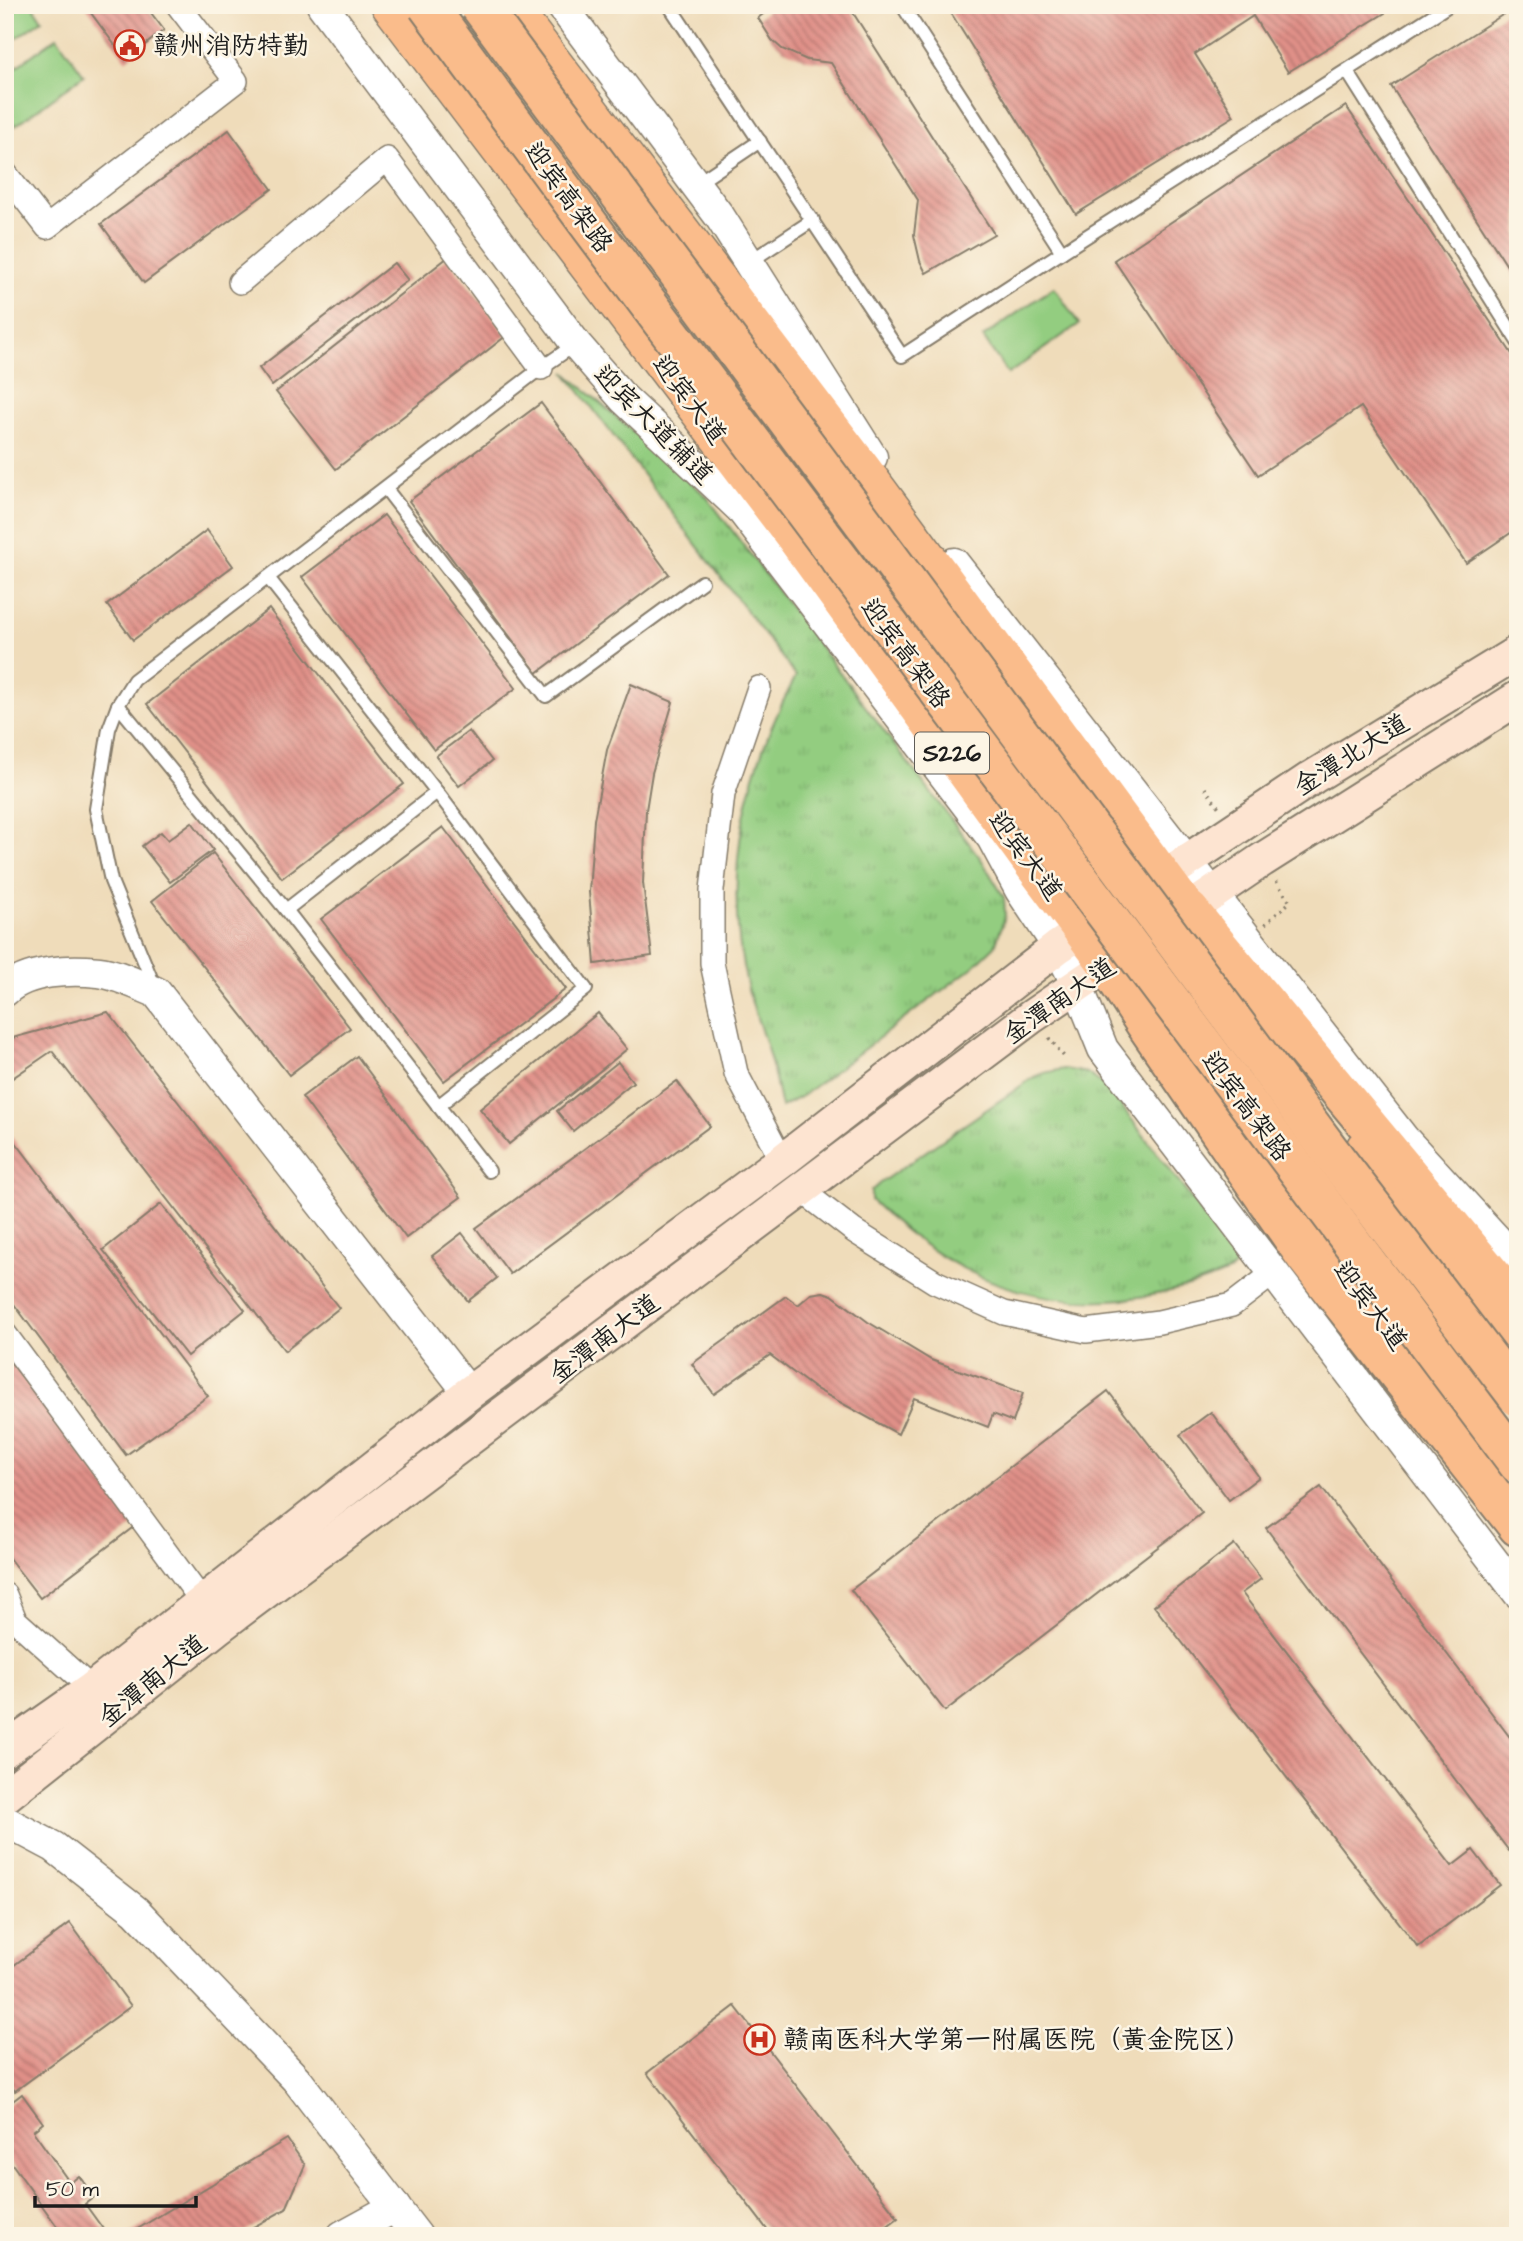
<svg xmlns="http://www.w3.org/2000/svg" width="1523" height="2241" viewBox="0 0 1523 2241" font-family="'Architects Daughter','LXGW WenKai TC',sans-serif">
<defs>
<pattern id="grass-tufts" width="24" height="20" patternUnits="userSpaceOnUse" patternTransform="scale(1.75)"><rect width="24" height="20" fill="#93cd80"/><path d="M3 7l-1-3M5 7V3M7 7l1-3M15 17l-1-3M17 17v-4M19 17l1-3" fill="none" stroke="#7eaf6e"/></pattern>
<pattern id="building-back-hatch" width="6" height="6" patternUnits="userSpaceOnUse" patternTransform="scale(1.75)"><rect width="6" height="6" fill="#e09088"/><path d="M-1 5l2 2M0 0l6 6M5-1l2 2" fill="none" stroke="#b5756e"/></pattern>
</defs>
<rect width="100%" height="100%" fill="#fcf5e5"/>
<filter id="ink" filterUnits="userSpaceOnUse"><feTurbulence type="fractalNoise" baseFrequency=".0143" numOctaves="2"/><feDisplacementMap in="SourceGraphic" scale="14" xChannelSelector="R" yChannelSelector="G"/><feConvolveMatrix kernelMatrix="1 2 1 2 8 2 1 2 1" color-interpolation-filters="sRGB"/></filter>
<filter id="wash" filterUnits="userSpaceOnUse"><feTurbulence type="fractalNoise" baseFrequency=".00686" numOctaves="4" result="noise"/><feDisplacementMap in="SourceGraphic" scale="28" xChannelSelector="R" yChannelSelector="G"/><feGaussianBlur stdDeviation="1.57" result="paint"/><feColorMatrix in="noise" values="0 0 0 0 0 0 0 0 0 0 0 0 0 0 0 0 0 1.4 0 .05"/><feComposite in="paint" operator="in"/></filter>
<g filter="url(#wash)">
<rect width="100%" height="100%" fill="#efdcba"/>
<g fill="url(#grass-tufts)" stroke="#58744e" stroke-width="2">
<path d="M565 372 706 496 981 859 1004 897 1005 916 995 946 973 967 802 1096 781 1107C777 1089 774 1072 769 1055 763 1033 754 1012 748 989 721 879 743 774 796 676Z"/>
<path d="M1064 1069 1087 1073 1108 1088 1235 1257 1236 1264 1231 1271C1096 1327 975 1303 871 1200V1191L880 1183 1034 1077 1044 1073Z"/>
</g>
<g fill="#93cd80" stroke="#58744e" stroke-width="2">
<path d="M5 5H32L42 20 5 46Z"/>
<path d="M57 37 84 75 15 126 5 113V75Z"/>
<path d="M1054 287 1079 324 1008 374 983 337Z"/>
</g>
<g id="blocks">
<g fill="url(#building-back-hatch)">
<path d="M85 5H145L164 30 126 60Z"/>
<path d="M764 5H848L994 234 926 273 920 261 914 235 918 200 831 63 807 60 782 49 772 40 758 18 767 11Z"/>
<path d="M946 5H1398L1288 72 1253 16 1195 54 1234 116 1076 214Z"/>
<path d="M1518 5V283L1391 86Z"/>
<path d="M1346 106 1518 363V528L1466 563 1361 407 1258 475 1114 260Z"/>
<path d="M229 130 272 189 144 283 101 224Z"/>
<path d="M447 258 507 335 336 469 276 392Z"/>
<path d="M394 263 408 280 272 386 259 368Z"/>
<path d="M541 403 669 574 537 673 409 501Z"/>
<path d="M384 515 516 688 434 750 302 577Z"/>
<path d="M207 530 233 566 133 640 107 605Z"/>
<path d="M269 609 404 784 282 878 147 704Z"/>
<path d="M631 684 673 702 652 773 646 810 643 883 652 956 595 964 589 892 594 820 607 750Z"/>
<path d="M469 731 492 761 459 786 436 756Z"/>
<path d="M192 822 213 850 170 882 142 846 161 832 168 840Z"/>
<path d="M443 827 566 989 444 1081 321 919Z"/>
<path d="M213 853 350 1028 289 1075 152 901Z"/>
<path d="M108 1012 339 1308 285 1351 52 1051 5 1083V1040Z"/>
<path d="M598 1013 627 1049 509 1144 480 1109Z"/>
<path d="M357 1056 461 1197 406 1238 302 1097Z"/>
<path d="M618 1062 633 1082 573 1131 557 1111Z"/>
<path d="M677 1081 710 1126 510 1274 476 1228Z"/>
<path d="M5 1128 208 1396 126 1455 5 1292Z"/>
<path d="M161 1204 245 1310 187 1356 103 1250Z"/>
<path d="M462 1233 497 1278 468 1301 432 1256Z"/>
<path d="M823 1292 832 1295 868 1322 931 1360 1023 1393 1013 1422 993 1414 988 1427 914 1398 898 1434 814 1388 770 1355 714 1394 692 1364 786 1296 798 1305 811 1294Z"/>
<path d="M5 1355 136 1525 40 1598 5 1553Z"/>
<path d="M1108 1391 1202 1513 945 1711 851 1590Z"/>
<path d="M1211 1412 1259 1477 1229 1500 1180 1435Z"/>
<path d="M1321 1487 1518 1748V1845L1509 1851 1266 1528Z"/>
<path d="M1234 1544 1261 1579 1242 1593 1452 1866 1473 1850 1500 1885 1418 1947 1154 1606Z"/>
<path d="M70 1923 131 2006 15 2091 5 2078V1972Z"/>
<path d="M735 2006 898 2218 874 2236H772L647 2073Z"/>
<path d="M22 2094 43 2123 33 2131 70 2183 79 2176 94 2197 85 2204 108 2236H64L5 2154V2107Z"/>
<path d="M287 2139 305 2165 286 2209 237 2236H126Z"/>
</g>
</g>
</g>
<g filter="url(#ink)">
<use href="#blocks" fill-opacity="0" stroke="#867c6b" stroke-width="2"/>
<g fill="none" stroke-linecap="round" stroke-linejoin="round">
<defs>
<g id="service">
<path d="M669 5 902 356 1062 252 1449 5"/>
<path d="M902 5 1062 252"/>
<path d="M1347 71 1518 342"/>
<path d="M696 184 760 141"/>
<path d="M749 262 813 220"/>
<path d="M386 489 546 696 702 582"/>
<path d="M269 579 437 792 586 989 438 1106"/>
<path d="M118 705 286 910 489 1171"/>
<path d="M286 910 437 792"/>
<path d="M155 988 111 881 96 809 109 729 118 705 134 680 541 368 576 344"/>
</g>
<g id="minor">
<path d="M5 173 47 227 236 81 178 5"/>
<path d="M240 282 387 159 541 368"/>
<path d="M759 688 723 794 712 890V963L736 1073 782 1161"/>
<path d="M801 1190 854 1231 935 1282 1004 1313 1086 1331 1159 1322 1232 1305 1275 1272"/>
<path d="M5 1334 202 1601"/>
<path d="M5 1595 15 1620 92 1689"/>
</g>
<g id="tertiary">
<path d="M322 5 576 344 623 398 740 508 992 838 1020 890 1058 947 1078 987 1103 1049 1518 1593"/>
<path d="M561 5 720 217 872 457"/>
<path d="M954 563 1404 1139 1518 1263"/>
<path d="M5 991C28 970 70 969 99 972 118 974 139 986 156 992L469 1393"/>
<path d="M5 1821 54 1847 136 1911 297 2080 417 2236"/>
<path d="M342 2236 395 2207"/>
</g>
<g id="secondary">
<path d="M5 1750 92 1689 469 1393 782 1161 1058 947 1313 777 1518 652"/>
<path d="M5 1796 217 1628 1031 1017 1262 860 1518 698"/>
</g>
<g id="primary">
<path d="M390 5 796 539 1036 869 1127 991"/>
<path d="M509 5 863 470 1207 936"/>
<path d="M1365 1148 1518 1352"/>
<path d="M1255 1155 1479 1448"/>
</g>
<g id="trunk">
<path d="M1189 910 1518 1306"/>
<path d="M1108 966 1144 1022 1305 1256 1518 1527"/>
</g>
</defs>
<use href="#service" stroke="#867c6b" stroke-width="16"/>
<use href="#minor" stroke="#867c6b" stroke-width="26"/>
<use href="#tertiary" stroke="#867c6b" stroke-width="33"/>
<use href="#secondary" stroke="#867c6b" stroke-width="37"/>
<use href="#primary" stroke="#867c6b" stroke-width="40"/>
<use href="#trunk" stroke="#867c6b" stroke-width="42"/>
<g stroke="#867c6b" stroke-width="3.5" stroke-dasharray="2 5" stroke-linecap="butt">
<path d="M1205 788 1220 809"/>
<path d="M1265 924 1290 902 1276 881"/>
<path d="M1049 1038 1066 1059"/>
</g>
<use href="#service" stroke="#fff" stroke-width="12"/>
<use href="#minor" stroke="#fff" stroke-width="23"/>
<use href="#tertiary" stroke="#fff" stroke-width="30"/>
<use href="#secondary" stroke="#fde4d1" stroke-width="33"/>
<use href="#primary" stroke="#fabc8b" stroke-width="37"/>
<use href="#trunk" stroke="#fabc8b" stroke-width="38"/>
<defs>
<g id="trunk-bridge">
<path d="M427 5C787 494 1151 980 1518 1464"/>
<path d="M479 5 1330 1151 1518 1397"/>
</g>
</defs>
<use href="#trunk-bridge" stroke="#867c6b" stroke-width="42" stroke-linecap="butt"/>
<use href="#trunk-bridge" stroke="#fabc8b" stroke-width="38"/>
</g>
</g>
<defs>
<symbol id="civic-ring" viewBox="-11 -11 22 22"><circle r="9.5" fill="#fcf5e5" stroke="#c8321e" stroke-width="1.5"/><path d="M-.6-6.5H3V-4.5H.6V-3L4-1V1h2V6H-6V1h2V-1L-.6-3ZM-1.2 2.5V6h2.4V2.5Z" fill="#c8321e"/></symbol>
<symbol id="hospital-ring" viewBox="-11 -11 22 22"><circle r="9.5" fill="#fcf5e5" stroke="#c8321e" stroke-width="1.5"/><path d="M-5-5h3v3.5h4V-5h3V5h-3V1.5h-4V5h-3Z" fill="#c8321e"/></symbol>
</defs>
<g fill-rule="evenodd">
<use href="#civic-ring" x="112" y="28" width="35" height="35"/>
<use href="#hospital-ring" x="742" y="2022" width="35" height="35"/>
</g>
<g text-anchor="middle" stroke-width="5" stroke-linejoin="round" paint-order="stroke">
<rect fill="#fcf5e5" stroke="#5f5d58" stroke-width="2" x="915" y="732.5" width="74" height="41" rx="5"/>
<g font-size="24" font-weight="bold" fill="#1c1c1c">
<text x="952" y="761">S226</text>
</g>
<g font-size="26" fill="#1c1c1c" stroke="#fcf5e5" text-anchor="start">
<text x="153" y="54">赣州消防特勤</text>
<text x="783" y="2048">赣南医科大学第一附属医院（黄金院区）</text>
</g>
<g font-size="26" fill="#1c1c1c" stroke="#fcf5e5">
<text transform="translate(569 197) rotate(54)" y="9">迎宾高架路</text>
<text transform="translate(690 399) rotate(53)" y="9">迎宾大道</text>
<text transform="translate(654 424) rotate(45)" y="9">迎宾大道辅道</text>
<text transform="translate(906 653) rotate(53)" y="9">迎宾高架路</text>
<text transform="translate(1351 754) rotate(-32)" y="9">金潭北大道</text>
<text transform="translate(1026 855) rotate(53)" y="9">迎宾大道</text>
<text transform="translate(1059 1000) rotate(-35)" y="9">金潭南大道</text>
<text transform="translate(1247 1106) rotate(53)" y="9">迎宾高架路</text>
<text transform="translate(1371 1305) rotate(53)" y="9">迎宾大道</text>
<text transform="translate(604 1338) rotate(-37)" y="9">金潭南大道</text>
<text transform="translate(152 1680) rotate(-39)" y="9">金潭南大道</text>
</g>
</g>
<rect width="1523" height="2241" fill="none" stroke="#fcf5e5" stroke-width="28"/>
<path d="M35 2196v10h161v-10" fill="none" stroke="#1c1c1c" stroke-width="3.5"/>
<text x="46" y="2196" font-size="21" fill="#1c1c1c" stroke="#fcf5e5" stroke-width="5" paint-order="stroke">50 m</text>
</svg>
